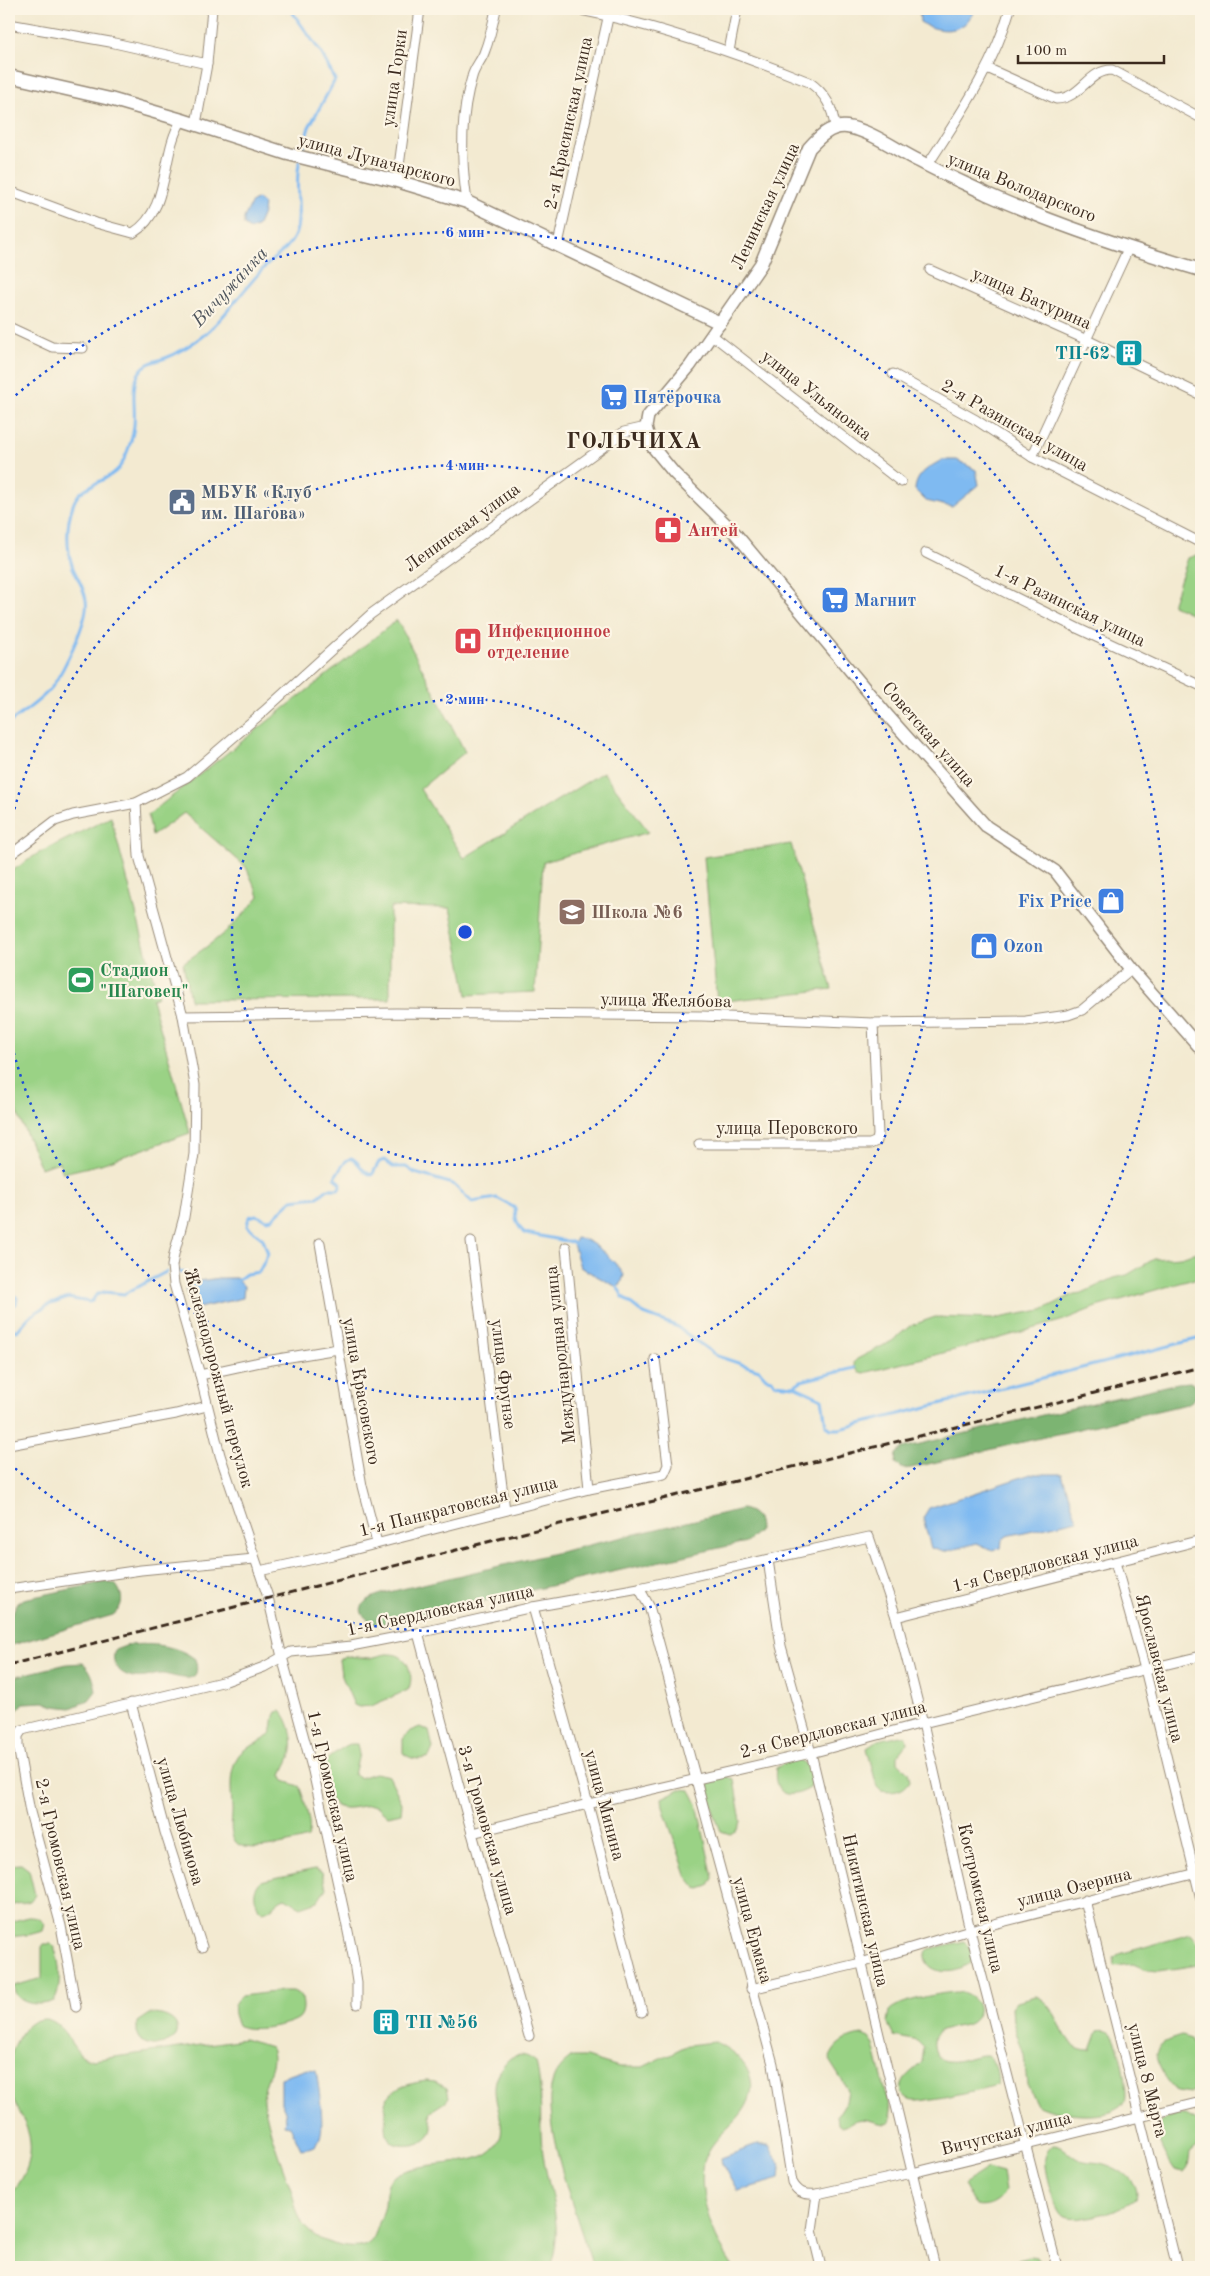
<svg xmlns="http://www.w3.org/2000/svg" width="1210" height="2276" viewBox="0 0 1210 2276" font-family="'Old Standard TT',serif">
<rect width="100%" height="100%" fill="#fcf5e5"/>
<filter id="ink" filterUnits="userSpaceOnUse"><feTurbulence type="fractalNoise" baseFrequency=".02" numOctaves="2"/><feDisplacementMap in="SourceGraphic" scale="10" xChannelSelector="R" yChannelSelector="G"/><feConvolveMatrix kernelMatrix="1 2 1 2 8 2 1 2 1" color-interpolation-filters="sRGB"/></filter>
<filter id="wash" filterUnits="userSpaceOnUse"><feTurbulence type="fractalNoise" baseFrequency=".0096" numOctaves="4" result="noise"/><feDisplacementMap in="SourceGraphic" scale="20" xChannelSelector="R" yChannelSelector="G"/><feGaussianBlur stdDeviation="1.12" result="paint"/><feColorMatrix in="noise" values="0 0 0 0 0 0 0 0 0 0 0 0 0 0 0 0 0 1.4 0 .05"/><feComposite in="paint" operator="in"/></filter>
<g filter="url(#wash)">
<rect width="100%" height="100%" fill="#f3ead1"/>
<g fill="#9ad285" stroke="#6a7e52">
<path d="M1196 555 1201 556V618L1173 605V602L1188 558Z"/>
<path d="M397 620 465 752 420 789 464 858 603 772 649 832 543 862 535 992 467 995 450 908 390 907V999L190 1000 183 963C212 944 237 925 259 896L246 867 184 813 152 836 148 815Z"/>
<path d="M111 817 158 997 152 999 190 1133 101 1164 63 1173 59 1162 41 1168 9 1094V873L37 854Z"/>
<path d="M791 844 832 989 717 1002 704 857Z"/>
<path d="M1201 1251V1277L1096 1307 1064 1320 990 1341 864 1373C857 1372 855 1369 854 1362L857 1359 892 1341 910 1326 935 1317 993 1319 1042 1310 1074 1294 1082 1293 1114 1278 1127 1275 1154 1259 1180 1257Z"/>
<path d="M386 1654C391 1654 395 1654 399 1656 410 1661 414 1680 408 1690L371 1706 359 1707 354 1705 341 1674 339 1660 345 1656 370 1658Z"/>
<path d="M281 1711C289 1719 294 1738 292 1750 291 1759 284 1767 282 1776L284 1781 299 1786C304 1798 313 1827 308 1838 293 1842 244 1856 235 1841 228 1830 233 1818 232 1807 231 1791 229 1772 237 1758 243 1746 259 1745 268 1736 275 1729 271 1719 276 1712Z"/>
<path d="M420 1727 429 1731 433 1748 429 1757C420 1760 411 1760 403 1753V1739L410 1731Z"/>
<path d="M900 1735 906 1737 907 1743 898 1755V1762L908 1772 910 1781C904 1792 892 1793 881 1791L877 1787 867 1748 879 1740Z"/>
<path d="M350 1744H357L359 1754 354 1775 359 1778 375 1773 389 1776 402 1803 401 1813 388 1816 377 1806C365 1803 351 1811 339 1807 327 1803 320 1776 323 1765 325 1759 344 1746 350 1744Z"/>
<path d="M792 1759C807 1760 818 1774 810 1788 789 1801 772 1794 776 1768Z"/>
<path d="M725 1776 734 1779 741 1822 737 1830 730 1834 721 1831C715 1817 708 1800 709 1784L717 1779Z"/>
<path d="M680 1789 690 1790 697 1804 713 1878 709 1886 700 1889 696 1888 687 1877 663 1807 662 1798Z"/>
<path d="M21 1864 29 1870 35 1895 30 1901 9 1906V1865Z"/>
<path d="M315 1869 322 1872 326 1888 318 1901 301 1907 285 1898C275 1901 274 1910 263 1912L259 1909C254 1898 252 1890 261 1881Z"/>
<path d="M29 1917C36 1917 40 1918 45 1924L43 1931 28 1935 9 1937V1922Z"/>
<path d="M1191 1934 1201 1946V1962L1198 1965 1158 1971 1147 1970 1133 1964 1114 1966 1113 1958 1116 1955Z"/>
<path d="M965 1941 972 1950V1960C963 1976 923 1977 925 1953L929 1949Z"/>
<path d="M44 1944H51C61 1953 62 1991 54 2001 40 2007 14 2005 14 1986L42 1978V1947Z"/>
<path d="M282 1991H293L301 1995C303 2002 305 2012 299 2018 289 2026 247 2033 238 2025 233 2014 230 2005 241 1996Z"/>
<path d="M958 1992C970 1994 985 2005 975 2019 968 2029 948 2025 938 2032 930 2041 934 2059 947 2061 962 2063 973 2054 987 2055 995 2061 999 2075 997 2084 992 2088 923 2102 915 2101 910 2101 905 2099 902 2093 899 2077 913 2072 922 2062L924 2048 917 2041 894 2036 887 2022 889 2011C897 2001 944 1992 958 1992Z"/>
<path d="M1036 1996C1063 2006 1058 2052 1091 2050L1098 2031C1103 2030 1108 2030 1112 2034 1119 2041 1129 2093 1125 2101 1113 2123 1054 2115 1037 2105L1027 2085 1024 2055 1013 2022 1012 2007 1017 2001Z"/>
<path d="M149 2014C161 2013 183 2019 176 2036 166 2046 154 2048 141 2041L137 2032V2022Z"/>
<path d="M46 2019C69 2023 69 2056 93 2060L244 2039 270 2047C280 2064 261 2081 264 2101 268 2130 280 2159 290 2187 294 2198 296 2212 302 2223 305 2229 316 2237 322 2240 334 2245 358 2252 369 2243 374 2239 376 2232 378 2226 380 2219 384 2212 385 2205 386 2195 385 2183 393 2177 421 2157 477 2171 496 2146 513 2124 484 2097 500 2071 503 2065 507 2060 512 2057 522 2053 528 2056 536 2062 544 2094 538 2123 543 2154 549 2195 565 2225 550 2267H9V2195C23 2182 32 2162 30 2143 29 2126 18 2112 12 2096 4 2078 9 2054 19 2037 26 2026 32 2019 46 2019Z"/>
<path d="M862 2035 869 2038 874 2045 892 2118 891 2122 887 2124C876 2124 868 2117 857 2120 851 2121 848 2125 842 2126L838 2124 837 2116 846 2102 848 2090 829 2060C834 2045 846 2037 862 2035Z"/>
<path d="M1181 2036 1191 2039C1201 2054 1201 2072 1201 2090L1190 2093 1177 2091C1169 2084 1152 2060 1157 2050 1161 2041 1173 2039 1181 2036Z"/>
<path d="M715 2042C745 2056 765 2083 741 2114 729 2129 711 2140 705 2159 695 2192 714 2240 733 2267H593C580 2224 538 2121 553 2080 556 2070 564 2063 572 2057H586L619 2067H643L688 2045Z"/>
<path d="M426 2081 435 2082 447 2088 449 2097 445 2102 431 2111C429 2117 432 2121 432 2127 431 2146 405 2148 392 2143 386 2136 386 2129 386 2121 386 2116 384 2110 385 2105 387 2088 412 2083 426 2081Z"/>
<path d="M1185 2115 1201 2124V2144L1190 2153 1188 2168 1184 2173 1175 2171C1160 2149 1140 2115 1185 2115Z"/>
<path d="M1053 2145C1065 2145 1069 2156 1080 2160 1087 2162 1093 2162 1100 2163 1115 2166 1141 2180 1135 2199 1123 2209 1076 2225 1063 2216 1054 2209 1043 2169 1045 2158 1046 2153 1049 2148 1053 2145Z"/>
<path d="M987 2169 1002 2173 1005 2191C1000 2202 987 2208 975 2205L964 2184Z"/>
<path d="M1030 2256 1036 2257 1043 2267H1010L1018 2259Z"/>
</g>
<g fill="#7bb472" stroke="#5b6f48">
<path d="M1190 1382 1198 1387C1199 1396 1194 1400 1187 1404L911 1468 903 1469 895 1463 896 1454 903 1448 1178 1383Z"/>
<path d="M742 1509C755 1512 759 1518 759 1531L746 1542 381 1624C370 1623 353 1613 366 1601 371 1597 379 1595 385 1593Z"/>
<path d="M104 1582 115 1584C124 1594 124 1607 113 1615L9 1646V1617L12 1614 17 1603 24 1599Z"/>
<path d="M128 1645C151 1643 177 1645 195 1659 204 1689 175 1675 162 1674 156 1674 152 1676 146 1677 129 1680 108 1670 115 1650Z"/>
<path d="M83 1663C92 1670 94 1681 96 1691L89 1700 71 1708 54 1706 44 1702 24 1703 9 1719V1678L67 1664Z"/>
</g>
<g fill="#7fbaf1" stroke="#5d7288">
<path d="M919 9H976C972 14 968 22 963 25 949 34 932 29 920 22Z"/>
<path d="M258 199 264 204 263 213 257 227 250 229 244 225V218L252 202Z"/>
<path d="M942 460H957L976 470 979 485 952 507 926 501 915 490C916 474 929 467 942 460Z"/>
<path d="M576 1238C592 1238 616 1262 624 1275L621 1284 615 1286 580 1267 573 1244Z"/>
<path d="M219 1278H236L244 1286 243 1298 198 1308 189 1304 186 1283Z"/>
<path d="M1031 1474H1062L1077 1520 1007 1536 1002 1540 1001 1548 992 1550 977 1543 944 1552 931 1548 923 1518 929 1508Z"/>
<path d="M307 2069 316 2070C318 2085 328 2136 316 2145 313 2148 305 2148 301 2149L290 2126 284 2125 286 2114 281 2103V2078Z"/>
<path d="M757 2145H769L781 2167 780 2179 737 2191 722 2164 721 2158Z"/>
</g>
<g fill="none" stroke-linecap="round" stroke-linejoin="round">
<g stroke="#7fbaf1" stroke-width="3">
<path d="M293 9V13L322 54 335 80 309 127 301 154"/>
<path d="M9 723C23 712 41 701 52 687 63 671 90 618 86 600 84 588 78 579 73 568 66 549 66 524 73 505 80 483 106 484 119 468 126 458 133 438 134 425 136 408 130 388 139 373 146 361 156 362 168 357 179 353 190 345 200 338 222 322 244 288 264 268 274 257 289 249 295 235 303 215 293 184 300 160"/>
<path d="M178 1271 185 1272 197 1282"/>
<path d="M238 1280 246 1274 259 1272 268 1254 263 1239 247 1226 249 1217 256 1215 267 1220 272 1219 292 1200 318 1197 328 1189H339L341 1183 335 1178 336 1175 346 1161 351 1158C361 1162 360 1172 372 1175L379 1162 384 1160 393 1167H406L415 1173 453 1184 472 1202 497 1198 515 1208C515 1218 517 1227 525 1233L571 1242 575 1245"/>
<path d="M616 1284 623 1297 644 1314 676 1326 717 1356 759 1370 766 1378 772 1379 775 1384 794 1386 822 1399 826 1425 831 1429H840L1201 1338"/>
<path d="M9 1291 17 1298 16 1304 9 1306"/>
<path d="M9 1328 17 1331 29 1317 48 1305 68 1298 89 1302 92 1301 96 1295 104 1292 124 1294 166 1272"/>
<path d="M794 1386 801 1381 855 1368"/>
</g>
</g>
</g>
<g filter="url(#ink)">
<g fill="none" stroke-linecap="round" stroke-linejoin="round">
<defs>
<g id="minor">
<path d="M576 9C656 25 734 52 809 82 826 94 833 108 835 128"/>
<path d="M9 24 110 42 207 64"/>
<path d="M729 51 737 9"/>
<path d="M987 68 1056 99C1081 99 1088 70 1112 70L1201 118"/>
<path d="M196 124 207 64 212 9"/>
<path d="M927 166C959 116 994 66 1010 9"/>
<path d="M397 181 420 9"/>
<path d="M9 191 96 223 133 233C172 209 160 152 182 120"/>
<path d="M467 202C461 161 460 116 472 77 474 68 481 61 484 53 490 38 493 24 496 9"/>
<path d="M558 244 610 9"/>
<path d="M930 270 1087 340 1201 395"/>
<path d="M9 327 52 347 83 348"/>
<path d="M712 335 901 482"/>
<path d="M893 374 976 420 1032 457 1201 543"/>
<path d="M1032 457 1128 249"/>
<path d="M926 553 1079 629 1201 686"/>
<path d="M136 803 139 856 183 1016 195 1085 194 1154 184 1217 174 1254 172 1266 174 1284 200 1375 220 1455 268 1597 282 1657 313 1771 343 1907 353 1956 357 1982V2004"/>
<path d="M9 856 55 821 73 815 136 803 187 777 263 712 371 614 624 432 646 427"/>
<path d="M183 1016 396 1013 702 1016 873 1023 1026 1021 1068 1015 1082 1010 1131 969"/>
<path d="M699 1144H870L877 1141 878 1135 873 1023"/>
<path d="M471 1241 505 1510"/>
<path d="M320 1243 362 1486 377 1543"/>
<path d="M566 1247 589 1489"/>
<path d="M200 1375 260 1362 338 1349"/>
<path d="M9 1445 176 1414 207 1406"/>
<path d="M768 1560 781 1646 811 1753 935 2267"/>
<path d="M1115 1562 1145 1669 1201 1899"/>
<path d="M259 1571 337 1554 589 1489 664 1474 668 1465 655 1359"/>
<path d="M639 1588 649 1606 773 2064 792 2182C798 2193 804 2195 817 2194L812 2230 821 2267"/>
<path d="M9 1589 141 1570 254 1559"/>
<path d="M533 1607 588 1804 642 2012"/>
<path d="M896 1617 1201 1540"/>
<path d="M418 1633 458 1783 529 2036"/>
<path d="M131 1703 165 1832 202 1947"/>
<path d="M472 1833 588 1804 811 1753 923 1723 1201 1656"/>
<path d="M1085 1900 1177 2267"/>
<path d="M751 1989 861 1963 970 1930 1201 1872"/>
<path d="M76 2007 61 1926 30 1812 18 1746V1736L22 1730 226 1681 264 1667 291 1652 351 1646 418 1633 533 1607 639 1588 869 1537 896 1617 923 1723 970 1930 1057 2267"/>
<path d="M817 2194 912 2173 1201 2102"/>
</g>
<path id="tertiary" d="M720 323 690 366 648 416 646 427 651 445 674 473 735 533 889 717 986 826 1055 871 1131 969 1201 1049"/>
<path id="secondary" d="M9 76 110 99 182 120 288 154 397 181 467 202 720 323 761 264 809 148C819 137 831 125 847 127 870 130 898 151 919 161 941 173 964 183 987 194 1056 225 1129 249 1201 270"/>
</defs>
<use href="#minor" stroke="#978a78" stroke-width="11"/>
<use href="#tertiary" stroke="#978a78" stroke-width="14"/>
<use href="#secondary" stroke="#978a78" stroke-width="15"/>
<use href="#minor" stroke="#fff" stroke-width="9"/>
<use href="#tertiary" stroke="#fff" stroke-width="11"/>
<use href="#secondary" stroke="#fff" stroke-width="12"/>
<path stroke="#3b2a1e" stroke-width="3" stroke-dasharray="8 4" stroke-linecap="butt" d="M9 1665 503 1538 1201 1367"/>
</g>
</g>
<g fill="none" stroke="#1d4ed8" stroke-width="2.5" stroke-dasharray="2.5 5">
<circle cx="465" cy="932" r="233"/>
<path d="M9 831A467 467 0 1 1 9 1033"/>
<path d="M10 400A700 700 0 1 1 10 1464"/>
</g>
<defs>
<symbol id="building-square" viewBox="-11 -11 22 22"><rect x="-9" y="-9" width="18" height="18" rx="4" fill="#0f9aa8" stroke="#fcf5e5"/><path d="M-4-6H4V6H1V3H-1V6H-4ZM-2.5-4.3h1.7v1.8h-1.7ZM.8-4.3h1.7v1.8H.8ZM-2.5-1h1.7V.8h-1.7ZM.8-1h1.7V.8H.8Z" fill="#fff"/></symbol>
<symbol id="supermarket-square" viewBox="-11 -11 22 22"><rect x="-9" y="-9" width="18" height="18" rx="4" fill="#3f7fe0" stroke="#fcf5e5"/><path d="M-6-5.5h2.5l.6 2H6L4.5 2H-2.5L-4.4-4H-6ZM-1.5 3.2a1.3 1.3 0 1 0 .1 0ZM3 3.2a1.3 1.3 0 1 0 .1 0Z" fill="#fff"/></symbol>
<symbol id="civic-square" viewBox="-11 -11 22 22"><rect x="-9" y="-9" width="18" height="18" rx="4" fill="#5c6f8a" stroke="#fcf5e5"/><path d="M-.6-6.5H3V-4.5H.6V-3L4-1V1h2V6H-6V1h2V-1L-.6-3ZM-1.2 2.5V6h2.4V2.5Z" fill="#fff"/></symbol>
<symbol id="pharmacy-square" viewBox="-11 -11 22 22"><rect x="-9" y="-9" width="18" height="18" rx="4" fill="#e0444e" stroke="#fcf5e5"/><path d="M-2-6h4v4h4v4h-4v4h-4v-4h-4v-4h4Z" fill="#fff"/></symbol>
<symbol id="hospital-square" viewBox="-11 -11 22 22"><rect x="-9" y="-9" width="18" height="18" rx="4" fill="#e0444e" stroke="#fcf5e5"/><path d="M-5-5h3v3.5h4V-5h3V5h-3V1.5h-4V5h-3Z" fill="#fff"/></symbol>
<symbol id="shop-square" viewBox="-11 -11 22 22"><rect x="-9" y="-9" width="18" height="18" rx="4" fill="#3f7fe0" stroke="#fcf5e5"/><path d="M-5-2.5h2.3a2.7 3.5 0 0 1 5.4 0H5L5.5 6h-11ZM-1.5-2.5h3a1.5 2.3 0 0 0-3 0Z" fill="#fff"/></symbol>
<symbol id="school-square" viewBox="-11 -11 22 22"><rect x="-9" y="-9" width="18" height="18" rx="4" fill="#8d6e63" stroke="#fcf5e5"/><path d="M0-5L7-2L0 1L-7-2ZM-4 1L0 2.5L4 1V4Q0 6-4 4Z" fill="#fff"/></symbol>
<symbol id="stadium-square" viewBox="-11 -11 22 22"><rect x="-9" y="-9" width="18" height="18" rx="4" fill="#2e9e5b" stroke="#fcf5e5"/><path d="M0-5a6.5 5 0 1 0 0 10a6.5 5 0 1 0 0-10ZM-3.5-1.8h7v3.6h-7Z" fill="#fff"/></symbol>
</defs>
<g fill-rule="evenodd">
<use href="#building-square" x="1113" y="337" width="32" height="32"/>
<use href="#supermarket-square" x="598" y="381" width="32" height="32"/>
<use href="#civic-square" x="166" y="486" width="32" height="32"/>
<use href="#pharmacy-square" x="652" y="514" width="32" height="32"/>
<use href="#supermarket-square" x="819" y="584" width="32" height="32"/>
<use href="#hospital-square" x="452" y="625" width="32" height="32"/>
<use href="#shop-square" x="1095" y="885" width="32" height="32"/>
<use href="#school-square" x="556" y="896" width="32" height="32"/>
<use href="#shop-square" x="968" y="930" width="32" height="32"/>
<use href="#stadium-square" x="65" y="964" width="32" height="32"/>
<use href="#building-square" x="370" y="2006" width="32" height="32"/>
</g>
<g text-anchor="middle" stroke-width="4.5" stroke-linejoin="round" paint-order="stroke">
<g font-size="18" fill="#3b2a1e" stroke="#fcf5e5">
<text transform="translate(394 78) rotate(-82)" y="6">улица Горки</text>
<text transform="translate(568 123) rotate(-78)" y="6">2-я Красинская улица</text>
<text transform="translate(377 160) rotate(15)" y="6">улица Луначарского</text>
<text transform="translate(1022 187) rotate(22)" y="6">улица Володарского</text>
<text transform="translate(765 206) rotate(-65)" y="6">Ленинская улица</text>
<text transform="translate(1032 298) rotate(24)" y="6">улица Батурина</text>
<text transform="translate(817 395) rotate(38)" y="6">улица Ульяновка</text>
<text transform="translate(1015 425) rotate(30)" y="6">2-я Разинская улица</text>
<text transform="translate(462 527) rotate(-36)" y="6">Ленинская улица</text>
<text transform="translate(1070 605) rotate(26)" y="6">1-я Разинская улица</text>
<text transform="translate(929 734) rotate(49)" y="6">Советская улица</text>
<text transform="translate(666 1000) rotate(1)" y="6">улица Желябова</text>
<text x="787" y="1134">улица Перовского</text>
<text transform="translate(560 1355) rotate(-96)" y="6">Международная улица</text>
<text transform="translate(504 1374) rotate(83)" y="6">улица Фрунзе</text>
<text transform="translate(219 1378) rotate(75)" y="6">Железнодорожный переулок</text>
<text transform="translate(362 1391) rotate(80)" y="6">улица Красовского</text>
<text transform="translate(458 1506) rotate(-14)" y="6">1-я Панкратовская улица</text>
<text transform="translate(1045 1563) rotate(-14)" y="6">1-я Свердловская улица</text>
<text transform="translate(440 1610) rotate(-12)" y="6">1-я Свердловская улица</text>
<text transform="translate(1160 1668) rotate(76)" y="6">Ярославская улица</text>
<text transform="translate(833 1729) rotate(-14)" y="6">2-я Свердловская улица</text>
<text transform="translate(333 1796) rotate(77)" y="6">1-я Громовская улица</text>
<text transform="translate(605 1805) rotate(75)" y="6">улица Минина</text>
<text transform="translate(181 1821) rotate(74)" y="6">улица Любимова</text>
<text transform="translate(488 1830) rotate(74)" y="6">3-я Громовская улица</text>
<text transform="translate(61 1864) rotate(77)" y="6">2-я Громовская улица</text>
<text transform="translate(1074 1887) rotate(-14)" y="6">улица Озерина</text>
<text transform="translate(981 1898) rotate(77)" y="6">Костромская улица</text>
<text transform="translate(866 1910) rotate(77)" y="6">Никитинская улица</text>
<text transform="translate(753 1930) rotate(75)" y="6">улица Ермака</text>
<text transform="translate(1148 2080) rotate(76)" y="6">улица 8 Марта</text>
<text transform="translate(1006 2133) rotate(-14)" y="6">Вичугская улица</text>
</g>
<g font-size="18" font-weight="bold" fill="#0d838f" stroke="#fcf5e5" text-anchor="end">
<text x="1110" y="359">ТП-62</text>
<text x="405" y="2028" text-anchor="start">ТП №56</text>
</g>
<g font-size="18" font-weight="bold" fill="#366cbe" stroke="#fcf5e5" text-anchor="start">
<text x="633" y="403">Пятёрочка</text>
<text x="854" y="606">Магнит</text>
<text x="1092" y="907" text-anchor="end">Fix Price</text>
<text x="1003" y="952">Ozon</text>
</g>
<g font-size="18" font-weight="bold" fill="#4e5e75" stroke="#fcf5e5" text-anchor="start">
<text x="201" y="498">МБУК «Клуб<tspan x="201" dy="21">им. Шагова»</tspan></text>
</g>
<g font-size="18" font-weight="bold" fill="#be3a42" stroke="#fcf5e5" text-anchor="start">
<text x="687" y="536">Антей</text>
<text x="487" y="637">Инфекционное<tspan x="487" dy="21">отделение</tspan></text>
</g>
<g font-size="18" font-weight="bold" fill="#785e54" stroke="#fcf5e5" text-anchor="start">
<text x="591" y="918">Школа №6</text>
</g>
<g font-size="18" font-weight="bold" fill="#27864d" stroke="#fcf5e5" text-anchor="start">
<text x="100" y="976">Стадион<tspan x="100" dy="21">"Шаговец"</tspan></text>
</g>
<g font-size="19" font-style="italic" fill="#4f555d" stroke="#fcf5e5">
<text transform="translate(229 286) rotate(-47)" y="7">Вичужанка</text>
</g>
<g font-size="22" font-weight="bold" letter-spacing="1" fill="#3b2a1e" stroke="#fcf5e5">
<text x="634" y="448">ГОЛЬЧИХА</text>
</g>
</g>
<circle cx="465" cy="932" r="8" fill="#1d4ed8" stroke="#fcf5e5" stroke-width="2.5"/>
<g font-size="15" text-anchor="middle" font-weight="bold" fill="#1d4ed8" stroke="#fcf5e5" stroke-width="4.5" stroke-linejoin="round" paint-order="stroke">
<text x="465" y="237">6 мин</text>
<text x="465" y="470">4 мин</text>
<text x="465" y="704">2 мин</text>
</g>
<rect width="1210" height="2276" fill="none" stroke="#fcf5e5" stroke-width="30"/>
<path d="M1018 55v8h146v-8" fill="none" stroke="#3b2a1e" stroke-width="2.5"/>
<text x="1025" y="55" font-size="15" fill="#3b2a1e" stroke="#fcf5e5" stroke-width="4" paint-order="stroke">100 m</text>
</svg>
